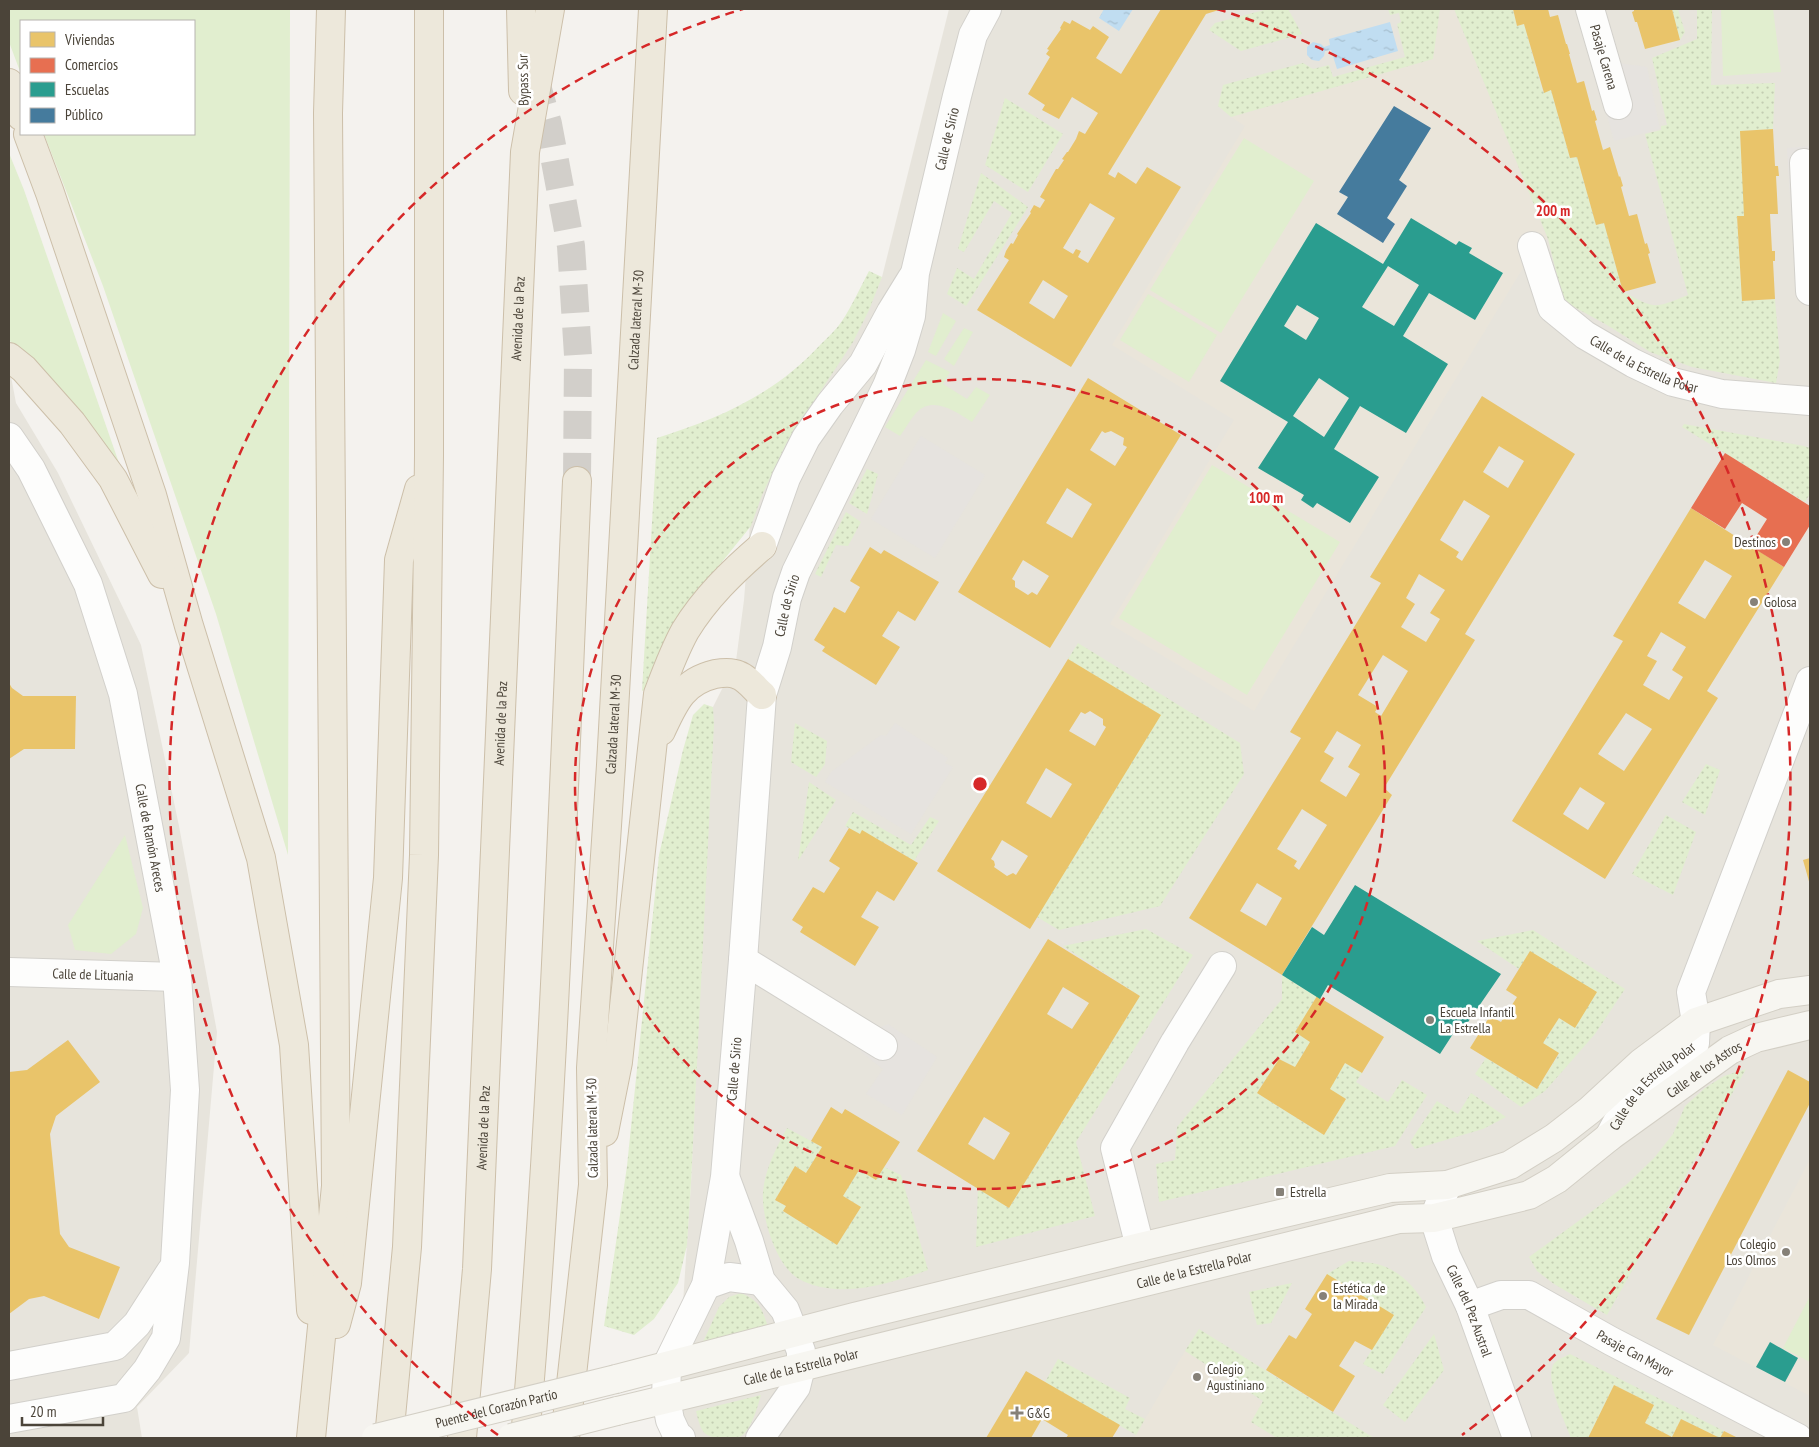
<svg xmlns="http://www.w3.org/2000/svg" width="1819" height="1447" viewBox="0 0 1819 1447" font-family="'PT Sans Narrow',sans-serif">
<defs>
<pattern id="garden-dots" width="8" height="8" patternUnits="userSpaceOnUse" patternTransform="scale(1.25)"><rect width="8" height="8" fill="#e1eecf"/><path d="M2 2h.1M6 6h.1" fill="none" stroke="#c3cdb2" stroke-width="1.8" stroke-linecap="round"/></pattern>
<pattern id="water-ripples" width="26" height="14" patternUnits="userSpaceOnUse" patternTransform="scale(1.25)"><rect width="26" height="14" fill="#c0ddf1"/><path d="M2 4q2-2 4 0t4 0M15 11q2-2 4 0t4 0" fill="none" stroke="#a6bfcf"/></pattern>
</defs>
<rect width="100%" height="100%" fill="#f4f2ee"/>
<g fill="#e7e4dc">
<path d="M949 9H1810V1438H674L691 1183 713 707 736 661 744 600 751 511 780 445 839 360 882 277Z"/>
<path d="M9 366 16 403 58 473 141 645 179 826 217 1032 189 1353 137 1407 142 1438H9Z"/>
</g>
<g fill="#eae5da">
<path d="M1440 9H1454L1548 239 1525 249 1529 258 1254 711 1110 624 1234 420 1112 345 1245 126 1231 117 1432 59Z"/>
<path d="M1810 1159V1396L1713 1345Z"/>
<path d="M1185 1351 1263 1402 1251 1422 1277 1438H1134Z"/>
</g>
<g fill="#e1eecf">
<path d="M9 9H290L288 855 216 614 103 286 44 134H194V21H21V74L9 42Z"/>
<path d="M1721 9H1773L1781 72 1723 76Z"/>
<path d="M1244 138 1314 181 1221 333 1150 290Z"/>
<path d="M9 153 24 190 119 463 9 340Z"/>
<path d="M1148 294 1217 335 1189 382 1120 340Z"/>
<path d="M943 313 956 321 936 356 928 352Z"/>
<path d="M964 328 973 332 954 366 944 359Z"/>
<path d="M926 360 950 372 943 384 967 399 976 387 990 395 972 422C956 412 933 395 916 413 910 420 905 429 900 436L885 427Z"/>
<path d="M1212 465 1340 542 1247 695 1119 618Z"/>
<path d="M125 835 143 908 136 934 111 954 75 950 68 925Z"/>
<path d="M1810 1296V1362L1783 1348Z"/>
</g>
<g fill="url(#garden-dots)">
<path d="M1268 9H1288L1302 34 1241 51 1209 30 1215 23Z"/>
<path d="M1388 9H1440L1433 59 1231 117 1218 106 1223 85 1303 63 1313 69 1329 65 1333 77 1405 57 1397 24 1401 22 1399 13 1390 15Z"/>
<path d="M1454 9H1513L1517 26 1524 24 1543 92 1551 90 1570 158 1577 157 1596 225 1604 223 1623 292C1656 309 1653 309 1688 295L1645 134 1661 130V126L1667 125 1652 58 1697 39V9H1712L1711 85 1775 83 1773 129 1740 131 1745 216 1737 217 1742 301 1775 299 1780 360 1776 383 1692 367 1650 352 1607 325 1567 303 1562 296 1548 239Z"/>
<path d="M1672 9H1678L1685 32 1680 40Z"/>
<path d="M1005 98 1063 134 1028 192 985 165Z"/>
<path d="M981 173 1028 207 966 306 947 294 957 268 974 279 1012 213 994 201 964 252 958 249Z"/>
<path d="M869 271 882 277 869 310 853 342 787 442 762 495 751 526 688 604 646 689 642 691 657 438C721 418 775 394 821 344 828 337 836 330 842 321 852 306 860 288 869 271Z"/>
<path d="M1684 424 1804 446 1810 448V494L1805 502 1682 427Z"/>
<path d="M867 469 878 474 867 514 849 503Z"/>
<path d="M846 512 861 522 848 546 836 545 821 577 815 574Z"/>
<path d="M1078 643 1240 743 1244 774 1160 906 1059 930 1037 917 1160 715 1068 659Z"/>
<path d="M704 704 713 707 714 724 691 1183 687 1245 678 1283 654 1319 634 1335 604 1326 627 1166 659 855 683 750 693 715Z"/>
<path d="M795 723 827 741 825 764 816 777 791 762Z"/>
<path d="M1706 764 1720 770 1705 815 1682 802Z"/>
<path d="M809 782 836 800 798 861Z"/>
<path d="M853 812 911 845 930 817 939 821 914 861 889 845 860 834 845 826Z"/>
<path d="M1666 815 1696 832 1673 895 1632 874Z"/>
<path d="M1146 929 1193 955 1076 1142 1095 1216 976 1247 978 1188 1009 1208 1140 996 1063 946Z"/>
<path d="M1533 930 1625 989 1595 1034 1545 1091 1521 1107 1475 1074 1486 1058 1537 1089 1559 1054 1543 1043 1559 1018 1575 1028 1530 951 1519 969 1477 941Z"/>
<path d="M1282 975 1317 996 1295 1032 1310 1042 1295 1067 1279 1059 1257 1093 1324 1135 1346 1099 1328 1089 1345 1063 1362 1073 1356 1082 1388 1102 1402 1080 1427 1095 1395 1146 1159 1202 1156 1164 1175 1160 1177 1127 1282 999Z"/>
<path d="M1746 1069 1607 1315 1554 1284 1537 1271 1529 1257 1595 1209 1627 1184 1654 1158 1673 1134 1685 1106 1705 1088 1724 1076Z"/>
<path d="M1471 1093 1506 1117 1483 1129 1415 1149 1410 1142 1437 1101 1458 1114Z"/>
<path d="M787 1128 822 1147 806 1173 795 1166 775 1200 786 1206 783 1211 837 1245 861 1207 843 1196 859 1170 876 1180 884 1167 901 1175 928 1270C897 1281 861 1293 827 1288 819 1287 808 1284 801 1280 777 1269 761 1217 763 1192 765 1169 776 1148 787 1128Z"/>
<path d="M1349 1261C1358 1262 1368 1262 1377 1264 1399 1270 1416 1287 1426 1307L1383 1374 1363 1364 1393 1315 1327 1274Z"/>
<path d="M1292 1283 1271 1323 1257 1325 1249 1292Z"/>
<path d="M741 1293C760 1301 762 1309 768 1327L703 1342 719 1307 729 1297Z"/>
<path d="M1199 1329 1374 1438H1277L1251 1422 1263 1401 1185 1351Z"/>
<path d="M1434 1334 1444 1370 1405 1422 1383 1405Z"/>
<path d="M1570 1354 1724 1431 1720 1438 1681 1419 1672 1437 1645 1423 1654 1405 1614 1385 1588 1438H1571C1565 1422 1545 1380 1553 1365 1557 1359 1564 1357 1570 1354Z"/>
<path d="M1058 1359 1130 1398 1125 1409 1145 1419 1136 1435 1045 1382Z"/>
<path d="M761 1395C757 1408 753 1424 744 1434 738 1439 732 1438 725 1438 703 1438 701 1432 696 1411Z"/>
</g>
<g fill="#e6e3df">
<path d="M1618 63 1647 67 1660 129 1614 141 1595 70Z"/>
<path d="M1810 146V215H1791L1787 148Z"/>
<path d="M921 436 985 475 935 558 871 519Z"/>
<path d="M895 723 948 758 945 763 953 767 911 834 825 782 831 772 881 735 886 736Z"/>
<path d="M888 1024 937 1057 902 1115 866 1094 883 1069 861 1052 876 1029Z"/>
</g>
<g fill="url(#water-ripples)">
<path d="M1104 9H1133L1119 31 1099 18Z"/>
<path d="M1390 22 1398 51 1337 69 1331 50 1325 51 1324 56 1319 61 1312 60 1307 55V47L1313 42 1321 44 1324 47 1330 45 1329 39Z"/>
</g>
<g fill="#e9c46a" fill-rule="evenodd">
<path d="M1161 9H1222L1206 14 1108 174 1115 178 1118 172 1136 184 1147 167 1181 187 1071 367 977 310 1009 260 1004 257 1006 251 1011 243 1013 244 1018 235 1017 234 1031 213 1030 212 1034 205 1040 208 1045 200 1040 197 1056 169H1058L1064 160 1062 159 1067 152H1068L1076 139 1079 131 1085 134 1098 113 1072 97 1059 119 1042 110 1045 105 1028 94 1050 57 1046 54 1049 50 1047 49 1061 29 1060 28 1064 21 1070 24 1072 20 1090 30 1093 26 1109 37 1096 58 1121 74ZM1090 203 1115 218 1088 263 1078 257 1081 251 1076 249 1073 254 1063 248ZM1043 280 1068 296 1054 319 1029 303Z"/>
<path d="M1513 9H1548L1550 17 1558 15 1566 44H1567L1570 54H1569L1577 83 1584 81 1592 111 1594 110 1597 120 1595 121 1603 150 1610 147 1619 177 1620 176 1623 186 1621 187 1629 216 1637 214 1645 244 1647 243 1650 253 1648 254 1656 283 1623 292 1604 223 1596 225 1577 157 1570 158 1551 90 1544 93 1524 24 1517 26Z"/>
<path d="M1634 9H1672L1680 40 1645 49 1637 22H1635L1632 12 1634 11Z"/>
<path d="M1773 129 1775 166H1778L1779 176H1776L1778 214H1770L1772 251H1775V261H1773L1775 299 1742 301 1737 216H1744L1740 131Z"/>
<path d="M1088 378 1181 435 1050 648 958 592ZM1102 431 1105 433 1111 431 1124 438 1123 445 1127 447 1115 466 1090 450ZM1067 488 1092 504 1072 538 1046 523ZM1023 560 1049 576 1037 595 1032 592 1028 595 1015 587V581L1012 579Z"/>
<path d="M1482 396 1575 454 1465 634 1475 640 1384 788 1392 795 1282 975 1189 918 1301 738 1290 732 1381 583 1370 577ZM1499 446 1524 461 1508 488 1483 472ZM1464 500 1490 516 1462 561 1456 557 1459 552 1440 540ZM1419 574 1445 590 1430 613 1440 619 1426 642 1401 627 1415 604 1406 598ZM1383 655 1408 671 1381 716 1375 712 1378 707 1358 695ZM1337 731 1361 745 1348 767 1360 774 1346 797 1320 781 1334 758 1324 752ZM1302 809 1327 825 1299 870 1294 866 1297 861 1277 849ZM1257 883 1282 898 1266 926 1240 911Z"/>
<path d="M1691 508 1784 567 1707 691 1718 698 1605 879 1512 821 1623 641 1613 636ZM1705 560 1732 576 1705 619 1678 603ZM1661 632 1686 647 1672 670 1683 677 1669 700 1643 685 1657 661 1647 656ZM1626 713 1652 729 1624 771 1598 754ZM1580 787 1605 803 1588 830 1563 814Z"/>
<path d="M870 547 881 554 884 550 939 582 915 621 898 611 882 636 900 647 876 685 822 651 825 647 814 640 834 607 845 613 860 587 850 581Z"/>
<path d="M1068 659 1161 715 1030 929 937 871ZM1090 711 1103 719V725L1106 727 1095 746 1069 731 1081 712 1085 714ZM1046 768 1072 784 1051 818 1026 803ZM1002 840 1028 856 1016 875 1013 873 1007 876 994 867 995 865 994 861 991 859Z"/>
<path d="M9 683 12 688 23 696H76L75 749H24L9 759Z"/>
<path d="M849 828 860 834 862 830 918 863 894 901 877 891 861 917 879 927 855 966 800 932 803 927 792 920 813 887 824 893 840 868 829 861Z"/>
<path d="M1810 858V885L1803 860Z"/>
<path d="M1048 939 1140 996 1009 1208 917 1151ZM1063 987 1089 1003 1072 1029 1047 1014ZM984 1117 1010 1133 994 1160 968 1144Z"/>
<path d="M1530 951 1597 992 1575 1028 1559 1018 1543 1043 1559 1053 1537 1089 1470 1048 1490 1016 1501 1022 1517 997 1506 990Z"/>
<path d="M1317 996 1384 1037 1362 1073 1345 1063 1330 1089 1346 1099 1324 1135 1257 1093 1279 1059 1295 1067 1310 1042 1295 1032Z"/>
<path d="M68 1040 100 1082 56 1116 50 1134 60 1234 69 1247 120 1267 99 1319 44 1296 29 1299 9 1314V1072L27 1070Z"/>
<path d="M1788 1070 1810 1082V1103L1689 1335 1656 1319Z"/>
<path d="M831 1107 842 1114 845 1109 900 1142 876 1180 859 1170 843 1196 861 1207 837 1245 783 1211 786 1206 775 1200 795 1166 806 1173 822 1147 811 1141Z"/>
<path d="M1327 1274 1394 1315 1372 1350 1355 1341 1339 1366 1355 1376 1333 1412 1266 1370 1289 1335 1296 1339 1312 1314 1305 1309Z"/>
<path d="M1026 1371 1120 1425 1112 1438H1066L1068 1435 1042 1419 1031 1438H986Z"/>
<path d="M1614 1385 1654 1405 1645 1423 1672 1437 1681 1419 1720 1438H1588Z"/>
<path d="M1724 1431 1738 1438H1720Z"/>
</g>
<path fill="#e76f51" d="M1725 453 1810 506V525L1784 567 1750 546 1767 519 1742 503 1725 529 1691 508Z"/>
<g fill="#2a9d8f" fill-rule="evenodd">
<path d="M1411 218 1456 245 1459 241 1472 248 1469 253 1503 273 1475 320 1429 293 1403 336 1448 364 1406 433 1360 406 1334 449 1379 477 1350 523 1317 503 1313 508 1301 500 1304 495 1258 468 1288 422 1220 381 1316 223 1383 264ZM1388 266 1419 285 1394 326 1362 307ZM1297 305 1319 318 1306 340 1284 326ZM1319 378 1349 398 1324 437 1293 416Z"/>
<path d="M1355 885 1501 974 1466 1025 1460 1023 1440 1054 1328 985 1320 999 1282 975 1312 927 1324 935Z"/>
<path d="M1770 1342 1798 1358 1785 1382 1756 1367Z"/>
</g>
<path fill="#457b9d" d="M1394 106 1431 128 1399 180 1407 186 1387 218 1395 224 1383 243 1337 214 1348 197 1339 192Z"/>
<g fill="none" stroke-linecap="round" stroke-linejoin="round">
<path stroke="#d2cfca" stroke-width="28" stroke-dasharray="28 14" stroke-linecap="butt" d="M535 79 548 124 571 246 578 355 577 481"/>
<defs>
<g id="minor">
<path id="s1" d="M1590 9 1618 105"/>
<path d="M1804 163 1810 291"/>
<path id="s2" d="M1532 246 1552 308 1585 335 1633 363 1673 382 1722 394 1810 401"/>
<path id="s3" d="M9 437 31 469 88 584 123 694 177 977 185 1090 175 1263 166 1338 147 1370 124 1398 9 1419"/>
<path d="M762 546 786 478 806 438 830 404 863 364 891 312 912 278"/>
<path d="M743 960 883 1046"/>
<path id="s4" d="M9 972 177 977"/>
<path id="s5" d="M1609 1137C1621 1114 1634 1091 1654 1074 1668 1063 1683 1055 1695 1043L1696 1022 1691 992 1810 681"/>
<path d="M726 1179 749 1241 761 1281 785 1310 801 1351V1367L796 1387 760 1438"/>
<path id="s6" d="M1447 1185 1434 1218 1446 1256 1470 1306 1517 1438"/>
<path d="M1140 1247 1115 1148 1175 1042 1222 966"/>
<path d="M706 1285 729 1277 761 1281"/>
<path id="s7" d="M1470 1306 1501 1295H1529L1611 1341 1798 1438"/>
<path d="M9 1366 115 1346 137 1324 171 1271"/>
<path id="s8" d="M681 1438 677 1435 670 1420 666 1399 667 1365 706 1285 725 1177 743 960 762 695 777 647 787 598 796 572 887 386 901 350 911 316 915 273 957 96 973 35 987 9"/>
</g>
<g id="secondary">
<path d="M616 1379 854 1317 1140 1247 1390 1188 1447 1185 1510 1165 1554 1138 1590 1110 1641 1063 1696 1022 1779 994 1810 990"/>
<path id="s9" d="M617 1411 801 1367 1371 1226 1399 1219 1434 1218 1529 1195 1557 1179 1609 1137 1730 1050 1756 1038 1810 1025"/>
</g>
<g id="motorway">
<path d="M521 9 523 91"/>
<path d="M9 83 21 116"/>
<path d="M28 134 50 193 152 495 189 626 261 858 294 1045 311 1310"/>
<path d="M9 357 24 369 72 423 113 479 162 574"/>
<path d="M661 731C674 703 682 682 715 674 721 673 732 672 738 675 747 678 755 689 762 695"/>
<path d="M604 1132 618 1062 658 694C666 673 674 651 685 631 705 598 733 571 762 546"/>
<path d="M336 1324 347 1283 388 878 399 560 419 489"/>
<path d="M311 1438 336 1186 328 113 331 9"/>
<path d="M389 1438 407 1247 424 855 429 456V9"/>
<path id="s10" d="M462 1438 477 1269 525 152 550 9"/>
<path d="M525 1438C553 1120 563 800 577 481"/>
<path id="s11" d="M565 1438 593 1185 591 1068 611 765 653 9"/>
</g>
</defs>
<use href="#minor" stroke="#d2d0cb" stroke-width="30"/>
<use href="#secondary" stroke="#d3cfc5" stroke-width="30"/>
<use href="#motorway" stroke="#ccbfa9" stroke-width="30"/>
<use href="#minor" stroke="#fdfdfc" stroke-width="28"/>
<use href="#secondary" stroke="#f7f6f1" stroke-width="28"/>
<use href="#motorway" stroke="#ede8db" stroke-width="28"/>
<defs>
<g id="secondary-bridge">
<path id="s12" d="M376 1438 616 1379"/>
<path d="M511 1438 617 1411"/>
</g>
</defs>
<use href="#secondary-bridge" stroke="#d3cfc5" stroke-width="30" stroke-linecap="butt"/>
<use href="#secondary-bridge" stroke="#f7f6f1" stroke-width="28"/>
</g>
<g fill="none" stroke="#d62828" stroke-width="2.5" stroke-dasharray="9 6">
<circle cx="980" cy="784" r="405"/>
<path d="M498 1435A810 810 0 0 1 743 9M1217 9A810 810 0 0 1 1462 1435"/>
</g>
<g fill="#868178" stroke="#fff" stroke-width="2">
<circle cx="1786" cy="542" r="5"/>
<circle cx="1754" cy="602" r="5"/>
<circle cx="1430" cy="1020" r="5"/>
<rect x="1275" y="1187" width="10" height="10" rx="2.5"/>
<circle cx="1786" cy="1252" r="5"/>
<circle cx="1323" cy="1296" r="5"/>
<circle cx="1197" cy="1377" r="5"/>
<path d="M1014.5 1405.5h5v5h5v5h-5v5h-5v-5h-5v-5h5z"/>
</g>
<g text-anchor="middle" stroke-width="5" stroke-linejoin="round" paint-order="stroke">
<g font-size="14" fill="#4b4439" stroke="#fff">
<text dy="5" stroke="none"><textPath href="#s1" startOffset="50">Pasaje Carena</textPath></text>
<text transform="translate(523 80) rotate(-91)" y="5">Bypass Sur</text>
<text dy="5" stroke="none"><textPath href="#s8" startOffset="1349">Calle de Sirio</textPath></text>
<text dy="5" stroke="none"><textPath href="#s10" startOffset="1121">Avenida de la Paz</textPath></text>
<text dy="5" stroke="none"><textPath href="#s11" startOffset="1121">Calzada lateral M-30</textPath></text>
<text dy="5" stroke="none"><textPath href="#s2" startOffset="174">Calle de la Estrella Polar</textPath></text>
<text dy="5" stroke="none"><textPath href="#s8" startOffset="852">Calle de Sirio</textPath></text>
<text dy="5" stroke="none"><textPath href="#s10" startOffset="716">Avenida de la Paz</textPath></text>
<text dy="5" stroke="none"><textPath href="#s11" startOffset="716">Calzada lateral M-30</textPath></text>
<text dy="5" stroke="none"><textPath href="#s3" startOffset="429">Calle de Ramón Areces</textPath></text>
<text dy="5" stroke="none"><textPath href="#s4" startOffset="84">Calle de Lituania</textPath></text>
<text dy="5" stroke="none"><textPath href="#s8" startOffset="384">Calle de Sirio</textPath></text>
<text dy="5" stroke="none"><textPath href="#s9" startOffset="1154">Calle de los Astros</textPath></text>
<text dy="5" stroke="none"><textPath href="#s5" startOffset="68">Calle de la Estrella Polar</textPath></text>
<text dy="5" stroke="none"><textPath href="#s10" startOffset="311">Avenida de la Paz</textPath></text>
<text transform="translate(592 1128) rotate(-91)" y="5">Calzada lateral M-30</text>
<text dy="5" stroke="none"><textPath href="#s9" startOffset="594">Calle de la Estrella Polar</textPath></text>
<text dy="5" stroke="none"><textPath href="#s6" startOffset="135">Calle del Pez Austral</textPath></text>
<text dy="5" stroke="none"><textPath href="#s7" startOffset="182">Pasaje Can Mayor</textPath></text>
<text dy="5" stroke="none"><textPath href="#s9" startOffset="189">Calle de la Estrella Polar</textPath></text>
<text dy="5" stroke="none"><textPath href="#s12" startOffset="124">Puente del Corazón Partío</textPath></text>
</g>
<g font-size="14" fill="#4b4439" stroke="#fff" text-anchor="start">
<text x="1776" y="547" text-anchor="end">Destinos</text>
<text x="1764" y="607">Golosa</text>
<text x="1440" y="1017">Escuela Infantil<tspan x="1440" dy="16">La Estrella</tspan></text>
<text x="1290" y="1197">Estrella</text>
<text x="1776" y="1249" text-anchor="end">Colegio<tspan x="1776" dy="16">Los Olmos</tspan></text>
<text x="1333" y="1293">Estética de<tspan x="1333" dy="16">la Mirada</tspan></text>
<text x="1207" y="1374">Colegio<tspan x="1207" dy="16">Agustiniano</tspan></text>
<text x="1027" y="1418">G&amp;G</text>
</g>
</g>
<circle cx="980" cy="784" r="8" fill="#d62828" stroke="#fff" stroke-width="2.5"/>
<g font-size="15" text-anchor="middle" font-weight="bold" fill="#d62828" stroke="#fff" stroke-width="5" stroke-linejoin="round" paint-order="stroke">
<text x="1553" y="216">200 m</text>
<text x="1266" y="503">100 m</text>
</g>
<rect width="1819" height="1447" fill="none" stroke="#4b4439" stroke-width="20"/>
<rect x="20" y="20" width="175" height="115" fill="#ffffff" stroke="#b7b4b0"/>
<rect x="30" y="32" width="25" height="15" fill="#e9c46a" stroke="#b7b4b0"/>
<text x="65" y="45" font-size="15" fill="#4b4439">Viviendas</text>
<rect x="30" y="58" width="25" height="15" fill="#e76f51" stroke="#b7b4b0"/>
<text x="65" y="70" font-size="15" fill="#4b4439">Comercios</text>
<rect x="30" y="82" width="25" height="15" fill="#2a9d8f" stroke="#b7b4b0"/>
<text x="65" y="95" font-size="15" fill="#4b4439">Escuelas</text>
<rect x="30" y="108" width="25" height="15" fill="#457b9d" stroke="#b7b4b0"/>
<text x="65" y="120" font-size="15" fill="#4b4439">Público</text>
<path d="M22 1417v8h81v-8" fill="none" stroke="#4b4439" stroke-width="2.5"/>
<text x="30" y="1417" font-size="15" fill="#4b4439" stroke="#ffffff" stroke-width="4" paint-order="stroke">20 m</text>
</svg>
